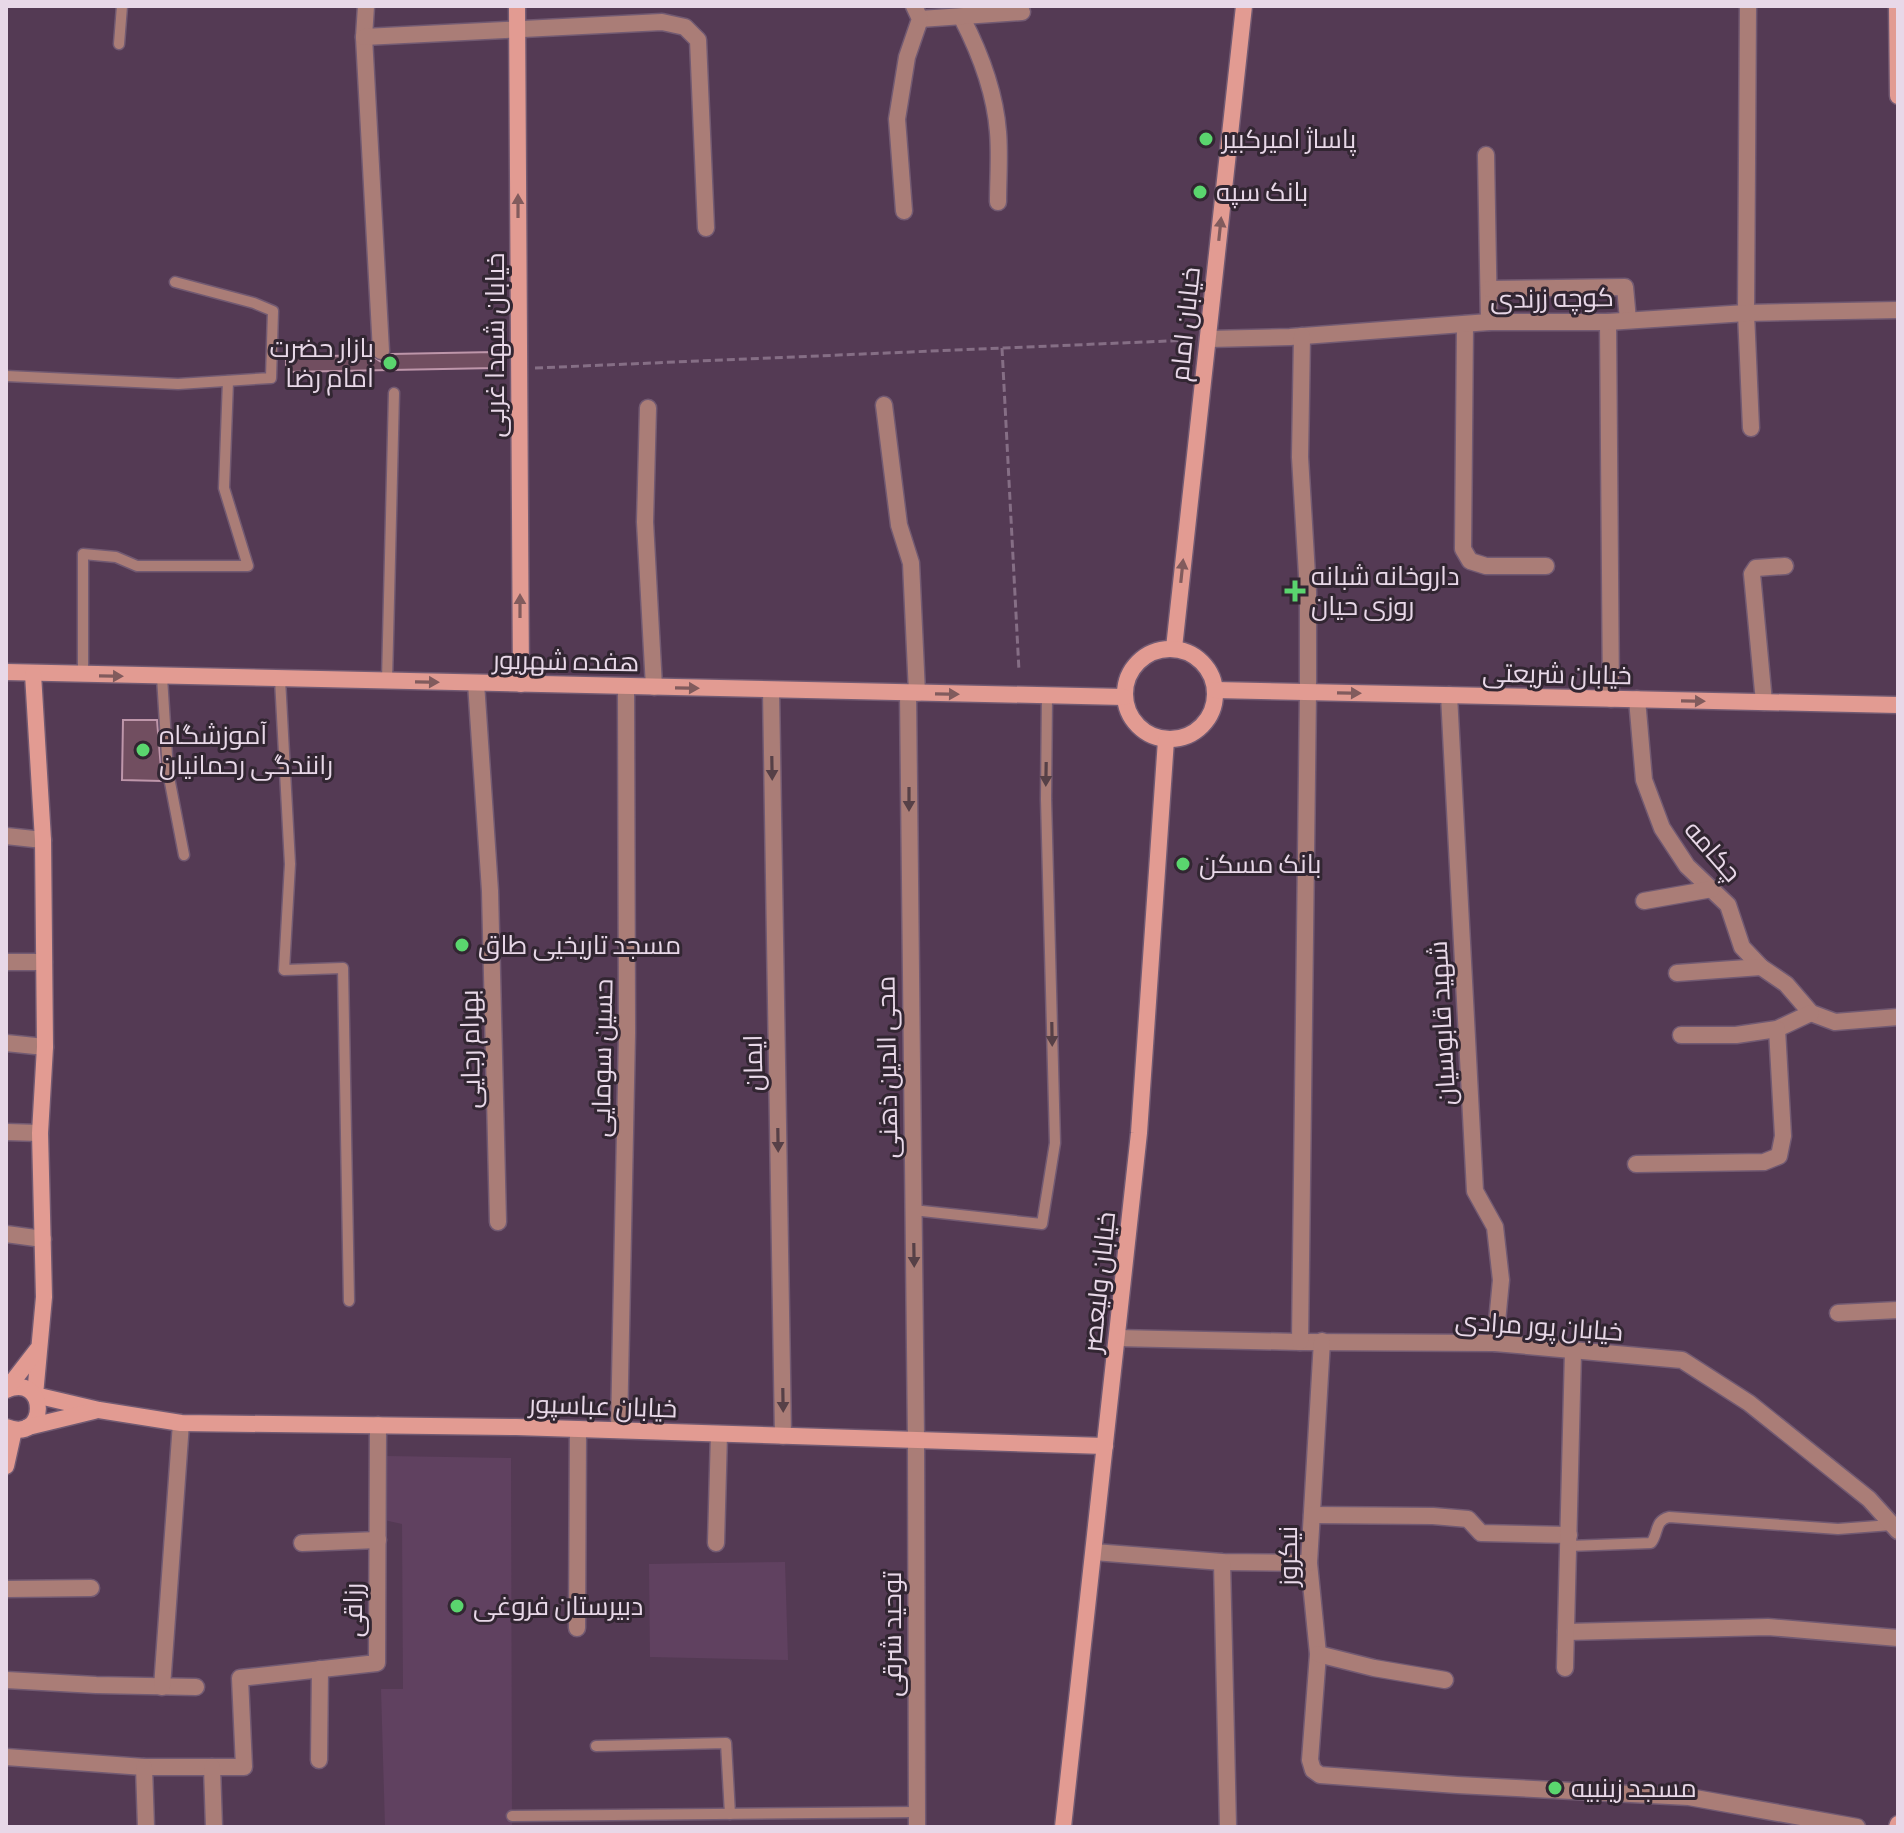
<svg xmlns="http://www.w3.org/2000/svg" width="1904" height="1833" viewBox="0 0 1904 1833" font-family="Literata,Cairo,serif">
<rect width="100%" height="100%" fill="#543a54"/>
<g fill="#604160">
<path d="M386 1456 511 1458 512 1827H385L381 1689H403L402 1524 384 1520Z"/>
<path d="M785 1562 788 1660 650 1657 649 1564Z"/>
</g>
<g fill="#714e60" stroke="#be96aa" stroke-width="2">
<path d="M494 352 495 368 286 372V357L371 355 381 362 388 360 391 354Z"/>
<path d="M123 720H157L162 781 122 780Z"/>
</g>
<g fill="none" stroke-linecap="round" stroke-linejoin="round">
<defs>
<g id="lane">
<path d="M119 44 122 6"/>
<path d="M6 376 178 384 271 378 273 311 254 303 175 282"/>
<path d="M83 675V554L116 557 137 566H248L224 488 228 381"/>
<path d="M162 677 168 772 184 855"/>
<path d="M280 679 290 864 284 970 343 968 349 1301"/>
<path d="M387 681 394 393"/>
<path d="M913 1210 1042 1224 1055 1143 1046 799 1047 696"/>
<path d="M1569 1546 1651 1543C1659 1533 1654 1521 1669 1517L1838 1529 1891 1525"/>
<path d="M596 1746 726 1743 730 1814"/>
<path d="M512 1816 917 1812"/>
</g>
<g id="street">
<path d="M366 6 364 37 381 351"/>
<path d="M1748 6 1746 313 1751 428"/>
<path d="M962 18C980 53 995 92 998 132 1000 155 998 179 998 202"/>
<path d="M920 19 1022 12"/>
<path d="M364 37 662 22 685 27 698 40 706 228"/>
<path d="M1486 155 1489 322"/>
<path d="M904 211 897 119 907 57 920 19 914 6"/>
<path d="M1489 289 1625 287 1628 320"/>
<path d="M1608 322 1611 699"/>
<path d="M1465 324 1463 549 1470 561 1486 566H1546"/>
<path d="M1208 339 1290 337 1489 322H1608L1746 313 1898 310"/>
<path d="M884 405 899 525 911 563 917 693"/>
<path d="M648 408 645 522 654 687"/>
<path d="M476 683 490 891 498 1222"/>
<path d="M771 690 783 1436"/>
<path d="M908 693 916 1440 917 1827"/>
<path d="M1449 695 1475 1191 1495 1227 1501 1280 1495 1343"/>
<path d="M1637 699 1644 780 1662 828 1687 866 1728 905 1742 947 1761 967 1786 984 1811 1013 1835 1022 1898 1017"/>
<path d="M1764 702 1752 574 1756 568 1785 566"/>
<path d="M6 836 43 840"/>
<path d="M1644 901 1712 889"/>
<path d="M6 962H44"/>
<path d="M1677 973 1761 967"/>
<path d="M1681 1035H1736L1777 1029 1811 1013"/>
<path d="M6 1043 45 1047"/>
<path d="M6 1132 40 1133"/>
<path d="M1636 1164 1764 1162 1779 1156 1783 1136 1777 1029"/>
<path d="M6 1234 43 1239"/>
<path d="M1838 1313 1898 1310"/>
<path d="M1117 1338 1300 1342 1495 1343 1682 1360 1749 1403 1869 1499 1898 1531"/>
<path d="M1322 1341 1309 1563 1318 1654 1310 1760 1313 1770 1320 1775 1457 1785 1689 1797 1857 1827"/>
<path d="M1300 1342 1308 692V592L1300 457 1302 336"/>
<path d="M619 1430 627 1033 626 687"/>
<path d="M1312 1515 1433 1516 1468 1519 1481 1533 1569 1535"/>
<path d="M302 1543 378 1540"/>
<path d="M716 1543 719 1434"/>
<path d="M1094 1552 1222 1562 1309 1563"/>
<path d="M1222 1562 1228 1827"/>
<path d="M6 1589 91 1588"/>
<path d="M577 1628 578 1429"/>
<path d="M1566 1632 1768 1627 1898 1638"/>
<path d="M1318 1654 1374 1668 1445 1680"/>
<path d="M1565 1668 1573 1352"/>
<path d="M6 1680 96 1685 196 1687"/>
<path d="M162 1687 181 1423"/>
<path d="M6 1757 144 1767H244L240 1678 377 1663 378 1425"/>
<path d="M319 1760 320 1669"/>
<path d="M144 1767 146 1827"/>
<path d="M212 1767 214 1827"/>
</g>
<g id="secondary">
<path d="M517 6 521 684"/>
<path d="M1897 6 1898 96"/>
<path d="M1174 648 1244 6"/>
<circle cx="1170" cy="694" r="45"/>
<path d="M6 672 1124 697"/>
<path d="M33 674 43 840 45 1047 40 1133 44 1297 35 1395 99 1410 181 1423 516 1427 1105 1446"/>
<path d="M1215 690 1898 705"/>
<path d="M6 1390C48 1372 49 1444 6 1427"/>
<path d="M6 1390 37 1350"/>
<path d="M28 1427 94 1411"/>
<path d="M6 1466 14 1430"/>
<path d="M1063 1827 1139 1133 1166 740"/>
<path d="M1897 1827 1898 1824"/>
</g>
</defs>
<use href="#lane" stroke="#725a72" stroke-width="13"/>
<use href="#street" stroke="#725a72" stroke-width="19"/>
<use href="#secondary" stroke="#725a72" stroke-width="19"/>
<g stroke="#856e85" stroke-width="3" stroke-dasharray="8 4" stroke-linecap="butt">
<path d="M1002 348 1019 671"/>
<path d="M535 368 1191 340"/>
</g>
<use href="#lane" stroke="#aa7d77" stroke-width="10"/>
<use href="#street" stroke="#aa7d77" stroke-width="16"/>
<use href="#secondary" stroke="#e29b92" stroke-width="16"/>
</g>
<defs><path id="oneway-solid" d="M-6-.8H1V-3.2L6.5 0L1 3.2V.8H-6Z" transform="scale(2)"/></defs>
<g fill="#815b5d">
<use href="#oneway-solid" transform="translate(518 206) rotate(-90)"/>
<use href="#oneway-solid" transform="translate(1220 229) rotate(-84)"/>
<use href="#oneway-solid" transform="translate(1182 571) rotate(-84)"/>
<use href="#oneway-solid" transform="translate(520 606) rotate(-90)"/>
<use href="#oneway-solid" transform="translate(111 676) rotate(1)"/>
<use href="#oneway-solid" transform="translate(427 682) rotate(1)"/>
<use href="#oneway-solid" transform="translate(687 688) rotate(1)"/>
<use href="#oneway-solid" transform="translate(1349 693) rotate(1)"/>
<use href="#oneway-solid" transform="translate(947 694) rotate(1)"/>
<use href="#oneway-solid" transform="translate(1693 701) rotate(1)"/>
</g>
<g fill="#564047">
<use href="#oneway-solid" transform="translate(772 768) rotate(89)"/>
<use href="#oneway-solid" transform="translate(1046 774) rotate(91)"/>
<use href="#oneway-solid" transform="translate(909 799) rotate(90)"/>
<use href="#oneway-solid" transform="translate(1052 1034) rotate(89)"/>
<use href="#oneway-solid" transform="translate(778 1140) rotate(89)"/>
<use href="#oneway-solid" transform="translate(914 1255) rotate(89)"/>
<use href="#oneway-solid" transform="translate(783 1400) rotate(89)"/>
</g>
<g fill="#5ad56e" stroke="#322632" stroke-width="3">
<circle cx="1206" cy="139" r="8"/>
<circle cx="1200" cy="192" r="8"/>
<circle cx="390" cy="363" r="8"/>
<path d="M1291 579h8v8h8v8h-8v8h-8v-8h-8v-8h8z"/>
<circle cx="143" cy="750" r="8"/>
<circle cx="1183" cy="864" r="8"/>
<circle cx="462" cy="945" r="8"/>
<circle cx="457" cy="1606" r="8"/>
<circle cx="1555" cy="1788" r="8"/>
</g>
<g text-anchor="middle" stroke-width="6" stroke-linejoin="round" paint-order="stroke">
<g font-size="26" fill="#e8d8e8" stroke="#322632" text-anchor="start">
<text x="1222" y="148">پاساژ امیرکبیر</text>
<text x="1216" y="201">بانک سپه</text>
<text x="374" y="357" text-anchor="end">بازار حضرت<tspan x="374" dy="30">امام رضا</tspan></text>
<text x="1311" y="585">داروخانه شبانه<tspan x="1311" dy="30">روزی حیان</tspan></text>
<text x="159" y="744">آموزشگاه<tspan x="159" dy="30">رانندگی رحمانیان</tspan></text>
<text x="1199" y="873">بانک مسکن</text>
<text x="478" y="954">مسجد تاریخیی طاق</text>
<text x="473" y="1615">دبیرستان فروغی</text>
<text x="1571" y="1797">مسجد زینبیه</text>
</g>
<g font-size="26" fill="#e8d8e8" stroke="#322632">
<text transform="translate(1552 298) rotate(-1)" y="9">کوچه زرندی</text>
<text transform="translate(1185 324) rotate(-84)" y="9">خیابان امام</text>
<text transform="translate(495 345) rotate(-90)" y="9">خیابان شهدا غربی</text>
<text transform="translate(566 661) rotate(1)" y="9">هفده شهریور</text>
<text transform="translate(1557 674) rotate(1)" y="9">خیابان شریعتی</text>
<text transform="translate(1713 851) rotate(49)" y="9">چکامه</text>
<text transform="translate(1442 1023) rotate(-93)" y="9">شهید قابوسیان</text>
<text transform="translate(470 1049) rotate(-91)" y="9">بهرام رجایی</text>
<text transform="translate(602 1058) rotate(-89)" y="9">حسین سومایی</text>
<text transform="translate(753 1063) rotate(-91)" y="9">ایمان</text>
<text transform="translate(887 1067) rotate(-91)" y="9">محی الدین ذهنی</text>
<text transform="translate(1099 1282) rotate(-84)" y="9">خیابان ولیعصر</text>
<text transform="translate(1539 1326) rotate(4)" y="9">خیابان پور مرادی</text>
<text transform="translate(603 1406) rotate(2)" y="9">خیابان عباسپور</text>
<text transform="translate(1288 1556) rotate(-90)" y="9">نیکروز</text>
<text transform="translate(353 1610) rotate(-90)" y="9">رزاقی</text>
<text transform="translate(892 1634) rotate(-90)" y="9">توحید شرقی</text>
</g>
</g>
<rect width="1904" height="1833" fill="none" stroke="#e8d8e8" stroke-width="16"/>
</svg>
